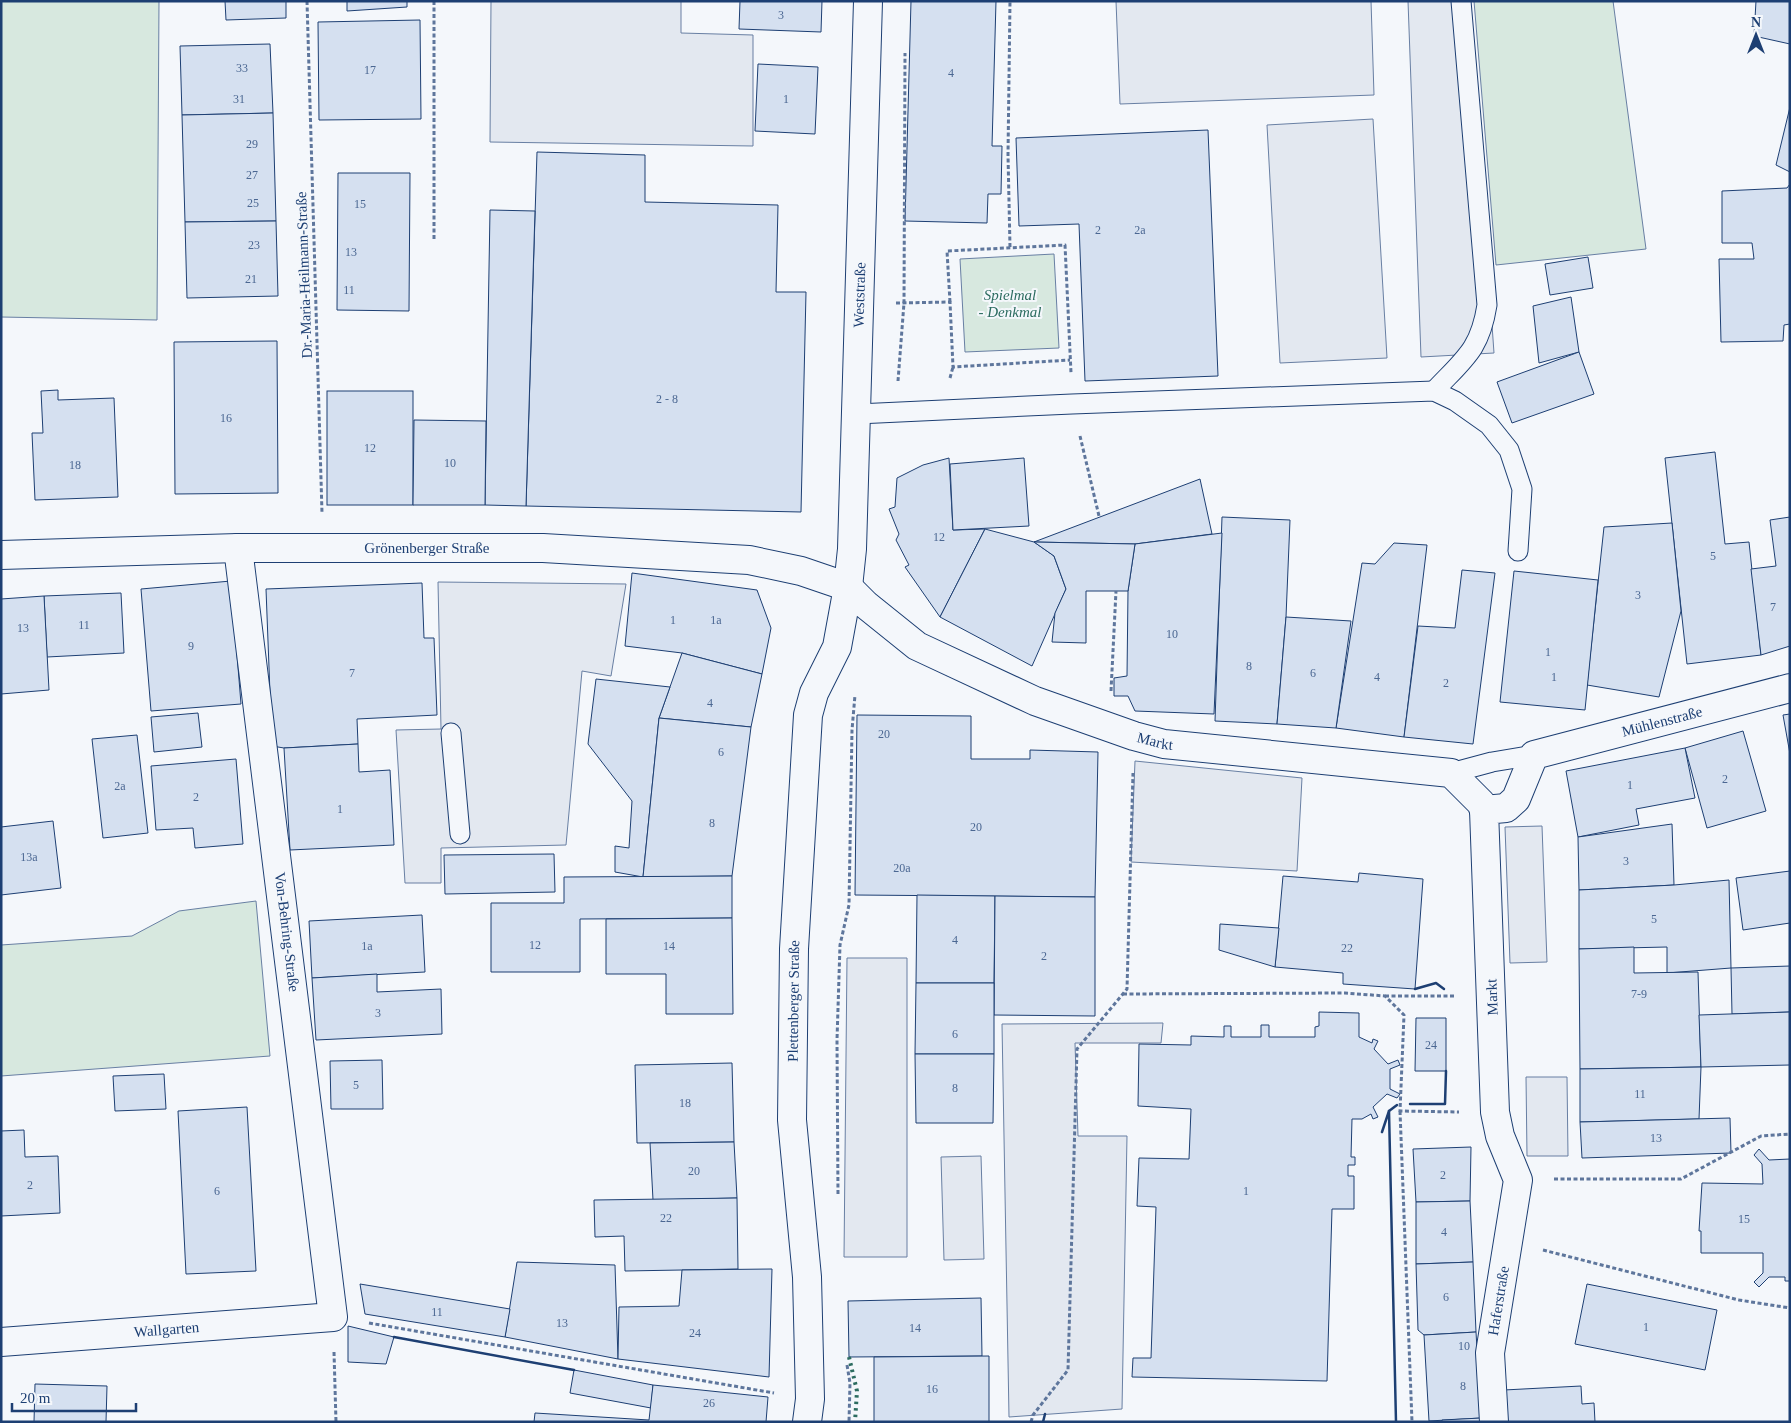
<svg xmlns="http://www.w3.org/2000/svg" width="1791" height="1423" viewBox="0 0 1791 1423" font-family="'Times New Roman',serif">
<rect width="100%" height="100%" fill="#f4f7fb"/>
<g fill="#d7e8df" stroke="#687fa3">
<path d="M1 1H159L157 320 1 317Z"/>
<path d="M1474 1H1613L1646 249 1496 265Z"/>
<path d="M1054 254 1059 348 965 352 960 259Z"/>
<path d="M256 901 270 1056 1 1076V945L132 936 179 911Z"/>
</g>
<g fill="#e3e8f0" stroke="#687fa3">
<path d="M491 1H681V33L753 35V146L490 142Z"/>
<path d="M1116 1H1371L1374 95 1120 104Z"/>
<path d="M1408 1H1469L1494 353 1421 357Z"/>
<path d="M1373 119 1387 358 1280 363 1267 125Z"/>
<path d="M438 582 626 584 611 676 582 671 566 845 441 848V883H405L396 730 441 729Z"/>
<path d="M1135 761 1302 778 1297 871 1131 862Z"/>
<path d="M1542 826 1547 962 1510 963 1505 827Z"/>
<path d="M847 958H907V1257H844Z"/>
<path d="M1163 1023 1161 1043H1075L1078 1136H1127L1122 1409 1009 1417 1002 1024Z"/>
<path d="M1526 1077H1567L1568 1156H1527Z"/>
<path d="M981 1156 984 1259 944 1260 941 1157Z"/>
</g>
<g fill="#d5e0f0" stroke="#1d3f73">
<path d="M225 1H286V18L226 20Z"/>
<path d="M347 1H407V7L347 11Z"/>
<path d="M740 1H822L821 32 739 29Z"/>
<path d="M911 1H996L992 146H1002L1001 194H988L987 223 905 221Z"/>
<path d="M1756 1H1790V44L1754 36Z"/>
<path d="M420 20 421 119 319 120 318 22Z"/>
<path d="M270 44 273 113 182 115 180 46Z"/>
<path d="M758 64 818 67 815 134 755 131Z"/>
<path d="M1790 107V172L1776 165Z"/>
<path d="M273 113 276 221 185 222 182 115Z"/>
<path d="M1208 130 1218 376 1085 381 1079 224 1019 226 1016 138Z"/>
<path d="M537 152 645 155V202L778 205 776 292H806L801 512 526 506Z"/>
<path d="M338 173H410L409 311 337 310Z"/>
<path d="M1790 184V324L1784 325 1783 341 1721 342 1719 259H1754L1752 243H1722V191L1787 188Z"/>
<path d="M490 210 535 211 526 506 485 505Z"/>
<path d="M276 221 278 296 187 298 185 222Z"/>
<path d="M1588 257 1593 288 1550 295 1545 264Z"/>
<path d="M1571 297 1579 352 1539 363 1533 306Z"/>
<path d="M277 341 278 493 175 494 174 342Z"/>
<path d="M1579 352 1594 394 1512 423 1497 382Z"/>
<path d="M58 390V400L114 398 118 497 35 500 32 433H43L41 391Z"/>
<rect x="327" y="391" width="86" height="114"/>
<path d="M414 420 486 421 485 505H413Z"/>
<path d="M1715 452 1725 544 1749 542 1761 655 1687 664 1665 458Z"/>
<path d="M949 458 953 530 985 529 940 617 905 567 909 565 896 540 899 534 889 509 895 507 897 478 923 465Z"/>
<path d="M1024 458 1029 526 953 530 950 464Z"/>
<path d="M1200 479 1212 534 1135 544 1034 542Z"/>
<path d="M1222 517 1290 520 1286 617 1277 724 1215 721Z"/>
<path d="M1790 517V646L1761 655 1751 569 1776 566 1770 520Z"/>
<path d="M1672 523 1681 611 1659 697 1587 685 1604 527Z"/>
<path d="M985 529 1034 542 1054 556 1066 589 1032 666 940 617Z"/>
<path d="M1222 533 1214 714 1135 711 1128 696H1114V678L1127 676 1128 591 1135 544Z"/>
<path d="M1034 542 1135 544 1128 591H1086V643L1052 642 1055 613 1066 589 1054 556Z"/>
<path d="M1394 543 1427 545 1404 737 1336 728 1362 563 1375 564Z"/>
<path d="M1462 570 1495 573 1473 744 1404 737 1418 626 1455 628Z"/>
<path d="M1514 571 1598 580 1585 710 1500 702Z"/>
<path d="M632 573 757 590 771 628 762 674 682 653 625 646Z"/>
<path d="M231 581 241 704 151 711 141 589Z"/>
<path d="M422 583 424 638H434L437 715 357 719 358 744 284 748 272 746 266 589Z"/>
<path d="M121 593 124 653 47 657 44 596Z"/>
<path d="M44 596 49 690 1 694V599Z"/>
<path d="M1286 617 1351 621 1336 728 1277 724Z"/>
<path d="M682 653 762 674 751 727 659 718Z"/>
<path d="M596 679 670 687 659 718 643 877 615 872V846L629 848 632 801 588 744Z"/>
<path d="M198 713 202 747 154 752 151 717Z"/>
<path d="M1790 714V754L1783 715Z"/>
<path d="M857 715 971 716V759H1030V750L1098 752 1095 897 855 895Z"/>
<path d="M659 718 751 727 732 876 643 877Z"/>
<path d="M1743 731 1766 811 1707 828 1685 748Z"/>
<path d="M137 735 148 833 103 838 92 739Z"/>
<path d="M358 744 359 772 390 770 394 845 290 850 284 748Z"/>
<path d="M1685 748 1695 798 1636 809 1639 825 1578 837 1566 771Z"/>
<path d="M236 759 243 844 195 848 193 828 156 830 151 766Z"/>
<path d="M53 821 61 888 1 895V827Z"/>
<path d="M1672 824 1674 885 1579 890 1578 837Z"/>
<path d="M554 854 555 892 445 894 444 855Z"/>
<path d="M1790 871V923L1743 930 1736 878Z"/>
<path d="M1359 873 1423 879 1415 989 1343 984V973L1275 967 1283 876 1358 882Z"/>
<path d="M732 876V918L580 919V972H491V903H564V877Z"/>
<path d="M1729 880 1731 968 1667 973V947L1579 949V890L1674 885Z"/>
<path d="M917 895 995 896 994 983H916Z"/>
<path d="M995 896 1095 897V1016L994 1015Z"/>
<path d="M422 915 425 972 312 978 309 921Z"/>
<path d="M732 918 733 1014H666V974H606V919Z"/>
<path d="M1220 924 1279 928 1275 967 1219 950Z"/>
<path d="M1634 947V973L1698 972 1701 1067 1580 1069 1579 949Z"/>
<path d="M1790 966V1012L1732 1014 1731 968Z"/>
<path d="M377 974V992L441 989 442 1034 316 1040 312 978Z"/>
<path d="M916 983H994V1054H915Z"/>
<path d="M1319 1012 1359 1013V1037L1372 1043 1373 1039 1378 1041 1374 1049 1388 1064 1398 1060 1400 1065 1390 1069V1089L1400 1094 1397 1098 1387 1094 1373 1107 1378 1117 1373 1119 1371 1114 1362 1119H1352L1351 1157H1355V1165H1348V1176H1354V1209H1332L1327 1381 1132 1377 1133 1358H1151L1156 1207 1137 1206 1139 1158 1189 1159 1191 1109 1138 1106 1139 1044 1191 1045V1036L1224 1037V1026H1231V1037H1261V1025H1269V1037H1315V1027L1319 1026Z"/>
<path d="M1790 1012V1065L1701 1067 1699 1015Z"/>
<path d="M1416 1018H1446V1071H1415Z"/>
<path d="M915 1054H994L993 1123H916Z"/>
<path d="M382 1060 383 1109H331L330 1061Z"/>
<path d="M732 1063 734 1142 637 1143 635 1065Z"/>
<path d="M1701 1067 1699 1119 1580 1122V1069Z"/>
<path d="M164 1074 166 1109 115 1111 113 1076Z"/>
<path d="M247 1107 256 1271 186 1274 178 1111Z"/>
<path d="M1730 1118 1731 1153 1582 1158 1580 1122Z"/>
<path d="M24 1130 25 1157 58 1156 60 1213 1 1216V1131Z"/>
<path d="M734 1142 737 1198 653 1200 650 1143Z"/>
<path d="M1471 1147 1470 1201 1416 1202 1413 1149Z"/>
<path d="M1759 1149 1769 1160 1790 1159V1281H1785V1277H1769L1759 1287 1754 1282 1763 1273V1253H1701V1231H1699L1702 1183 1763 1184 1762 1164 1754 1155Z"/>
<path d="M737 1198 738 1269 625 1271 624 1236 595 1237 594 1200Z"/>
<path d="M1470 1201 1473 1262 1416 1264V1202Z"/>
<path d="M517 1262 615 1265 618 1359 505 1337Z"/>
<path d="M1473 1262 1476 1332 1424 1335 1418 1330 1416 1264Z"/>
<path d="M772 1269 769 1377 618 1359 619 1307 679 1306 682 1270Z"/>
<path d="M360 1284 510 1309 505 1337 365 1314Z"/>
<path d="M1587 1284 1717 1310 1705 1370 1575 1344Z"/>
<path d="M981 1298 982 1356 849 1357 848 1301Z"/>
<path d="M348 1326 394 1337 386 1364 348 1362Z"/>
<path d="M1476 1332 1481 1418 1429 1421 1424 1335Z"/>
<path d="M989 1356V1422H874V1357Z"/>
<path d="M574 1370 653 1385 651 1408 570 1393Z"/>
<path d="M35 1384 107 1386 106 1422H34Z"/>
<path d="M653 1385 768 1397 766 1422H534L535 1413 649 1420Z"/>
<path d="M1581 1386 1582 1404 1594 1403 1595 1422H1506L1504 1390Z"/>
<path d="M1481 1418V1422H1442V1420Z"/>
</g>
<g fill="none" stroke-linecap="round" stroke-linejoin="round">
<defs>
<g id="lane">
<path d="M1434 391C1464 359 1480 350 1487 305L1461 1"/>
<path d="M857 414 1072 404 1434 391 1455 401 1489 425 1509 450 1522 489 1518 551"/>
<path d="M451 733 460 834"/>
<path d="M1451 773 1492 762 1534 755"/>
</g>
<g id="street">
<path id="s1" d="M1 555 238 548H543L749 560 801 571 848 587 866 605 917 646 1035 701 1134 736 1164 744 1451 773 1481 803 1484 810"/>
<path id="s2" d="M1 1342 333 1317 238 548"/>
<path id="s3" d="M807 1422 810 1399 807 1277 792 1120 794 949 808 715 814 693 837 647 848 587 852 549 868 1"/>
<path id="s4" d="M1494 1422 1490 1353 1518 1180 1500 1136 1495 1112 1484 810 1506 808 1516 799 1534 755 1790 688"/>
</g>
</defs>
<use href="#lane" stroke="#1d3f73" stroke-width="21"/>
<use href="#street" stroke="#1d3f73" stroke-width="30"/>
<g stroke="#5e769c" stroke-width="3" stroke-dasharray="4 2.5" stroke-linecap="butt">
<path d="M307 1 322 513"/>
<path d="M434 1V241"/>
<path d="M1010 247 1008 155 1010 1"/>
<path d="M950 302 947 251 1065 245 1071 373"/>
<path d="M896 303 950 302 953 367 1070 360"/>
<path d="M950 378 953 367"/>
<path d="M898 381 904 303 905 53"/>
<path d="M1080 436 1099 516"/>
<path d="M1111 691 1116 591"/>
<path d="M1123 994 1345 993 1385 996 1404 1015 1400 1111 1459 1112"/>
<path d="M1385 996H1456"/>
<path d="M1400 1111 1412 1422"/>
<path d="M1554 1179H1681L1761 1136 1790 1134"/>
<path d="M838 1194 837 1040 840 945 849 905 852 730 855 695"/>
<path d="M1543 1250 1739 1300 1790 1308"/>
<path d="M369 1323 774 1393"/>
<path d="M334 1352 336 1422"/>
<path d="M847 1365 850 1383 849 1422"/>
<path d="M1031 1422 1033 1415 1068 1370 1077 1049 1127 989 1133 773"/>
</g>
<use href="#lane" stroke="#f4f7fb" stroke-width="19"/>
<use href="#street" stroke="#f4f7fb" stroke-width="28"/>
<path stroke="#2c6c60" stroke-width="4" stroke-dasharray="2.5 4" stroke-linecap="butt" d="M849 1357 857 1391 855 1422"/>
<g stroke="#1d3f73" stroke-width="2.5">
<path d="M1415 989 1436 983 1444 989"/>
<path d="M1410 1104H1445L1446 1071"/>
<path d="M1389 1111 1397 1105"/>
<path d="M1382 1132 1389 1111 1396 1422"/>
<path d="M394 1337 574 1370"/>
<path d="M1043 1422 1045 1414"/>
</g>
</g>
<g text-anchor="middle" stroke-width="4" stroke-linejoin="round" paint-order="stroke">
<g font-size="12" fill="#4b6792">
<text x="781" y="19">3</text>
<text x="242" y="72">33</text>
<text x="370" y="74">17</text>
<text x="951" y="77">4</text>
<text x="239" y="103">31</text>
<text x="786" y="103">1</text>
<text x="252" y="148">29</text>
<text x="252" y="179">27</text>
<text x="253" y="207">25</text>
<text x="360" y="208">15</text>
<text x="1098" y="234">2</text>
<text x="1140" y="234">2a</text>
<text x="254" y="249">23</text>
<text x="351" y="256">13</text>
<text x="251" y="283">21</text>
<text x="349" y="294">11</text>
<text x="667" y="403">2 - 8</text>
<text x="226" y="422">16</text>
<text x="370" y="452">12</text>
<text x="450" y="467">10</text>
<text x="75" y="469">18</text>
<text x="939" y="541">12</text>
<text x="1713" y="560">5</text>
<text x="1638" y="599">3</text>
<text x="1773" y="611">7</text>
<text x="673" y="624">1</text>
<text x="716" y="624">1a</text>
<text x="84" y="629">11</text>
<text x="23" y="632">13</text>
<text x="1172" y="638">10</text>
<text x="191" y="650">9</text>
<text x="1548" y="656">1</text>
<text x="1249" y="670">8</text>
<text x="352" y="677">7</text>
<text x="1313" y="677">6</text>
<text x="1377" y="681">4</text>
<text x="1554" y="681">1</text>
<text x="1446" y="687">2</text>
<text x="710" y="707">4</text>
<text x="884" y="738">20</text>
<text x="721" y="756">6</text>
<text x="1725" y="783">2</text>
<text x="1630" y="789">1</text>
<text x="120" y="790">2a</text>
<text x="196" y="801">2</text>
<text x="340" y="813">1</text>
<text x="712" y="827">8</text>
<text x="976" y="831">20</text>
<text x="29" y="861">13a</text>
<text x="1626" y="865">3</text>
<text x="902" y="872">20a</text>
<text x="1654" y="923">5</text>
<text x="955" y="944">4</text>
<text x="535" y="949">12</text>
<text x="367" y="950">1a</text>
<text x="669" y="950">14</text>
<text x="1347" y="952">22</text>
<text x="1044" y="960">2</text>
<text x="1639" y="998">7-9</text>
<text x="378" y="1017">3</text>
<text x="955" y="1038">6</text>
<text x="1431" y="1049">24</text>
<text x="356" y="1089">5</text>
<text x="955" y="1092">8</text>
<text x="1640" y="1098">11</text>
<text x="685" y="1107">18</text>
<text x="1656" y="1142">13</text>
<text x="694" y="1175">20</text>
<text x="1443" y="1179">2</text>
<text x="30" y="1189">2</text>
<text x="217" y="1195">6</text>
<text x="1246" y="1195">1</text>
<text x="666" y="1222">22</text>
<text x="1744" y="1223">15</text>
<text x="1444" y="1236">4</text>
<text x="1446" y="1301">6</text>
<text x="437" y="1316">11</text>
<text x="562" y="1327">13</text>
<text x="1646" y="1331">1</text>
<text x="915" y="1332">14</text>
<text x="695" y="1337">24</text>
<text x="1464" y="1350">10</text>
<text x="1463" y="1390">8</text>
<text x="932" y="1393">16</text>
<text x="709" y="1407">26</text>
</g>
<g font-size="15" fill="#1d3f73" stroke="#f4f7fb">
<text transform="translate(304 275) rotate(-92)" y="5">Dr.-Maria-Heilmann-Straße</text>
<text dy="5" stroke="none"><textPath href="#s3" startOffset="1136">Weststraße</textPath></text>
<text dy="5" stroke="none"><textPath href="#s1" startOffset="426">Grönenberger Straße</textPath></text>
<text dy="5" stroke="none"><textPath href="#s4" startOffset="834">Mühlenstraße</textPath></text>
<text dy="5" stroke="none"><textPath href="#s1" startOffset="1199">Markt</textPath></text>
<text transform="translate(287 932) rotate(83)" y="5">Von-Behring-Straße</text>
<text transform="translate(1492 997) rotate(-92)" y="5">Markt</text>
<text dy="5" stroke="none"><textPath href="#s3" startOffset="422">Plettenberger Straße</textPath></text>
<text dy="5" stroke="none"><textPath href="#s4" startOffset="122">Haferstraße</textPath></text>
<text dy="5" stroke="none"><textPath href="#s2" startOffset="166">Wallgarten</textPath></text>
</g>
<g font-size="15" font-style="italic" fill="#2c6c60" stroke="#f4f7fb">
<text x="1010" y="300">Spielmal<tspan x="1010" dy="17">- Denkmal</tspan></text>
</g>
</g>
<rect width="1791" height="1423" fill="none" stroke="#1d3f73" stroke-width="5"/>
<g transform="translate(1756 35)" stroke="#f4f7fb" stroke-width="4" paint-order="stroke">
<path d="M0-4L9 19L0 12L-9 19Z" fill="#1d3f73"/>
<text y="-8" font-size="14" font-weight="bold" text-anchor="middle" fill="#1d3f73">N</text>
</g>
<path d="M12 1403v8h124v-8" fill="none" stroke="#1d3f73" stroke-width="2.5"/>
<text x="20" y="1403" font-size="15" fill="#1d3f73" stroke="#f4f7fb" stroke-width="4" paint-order="stroke">20 m</text>
</svg>
